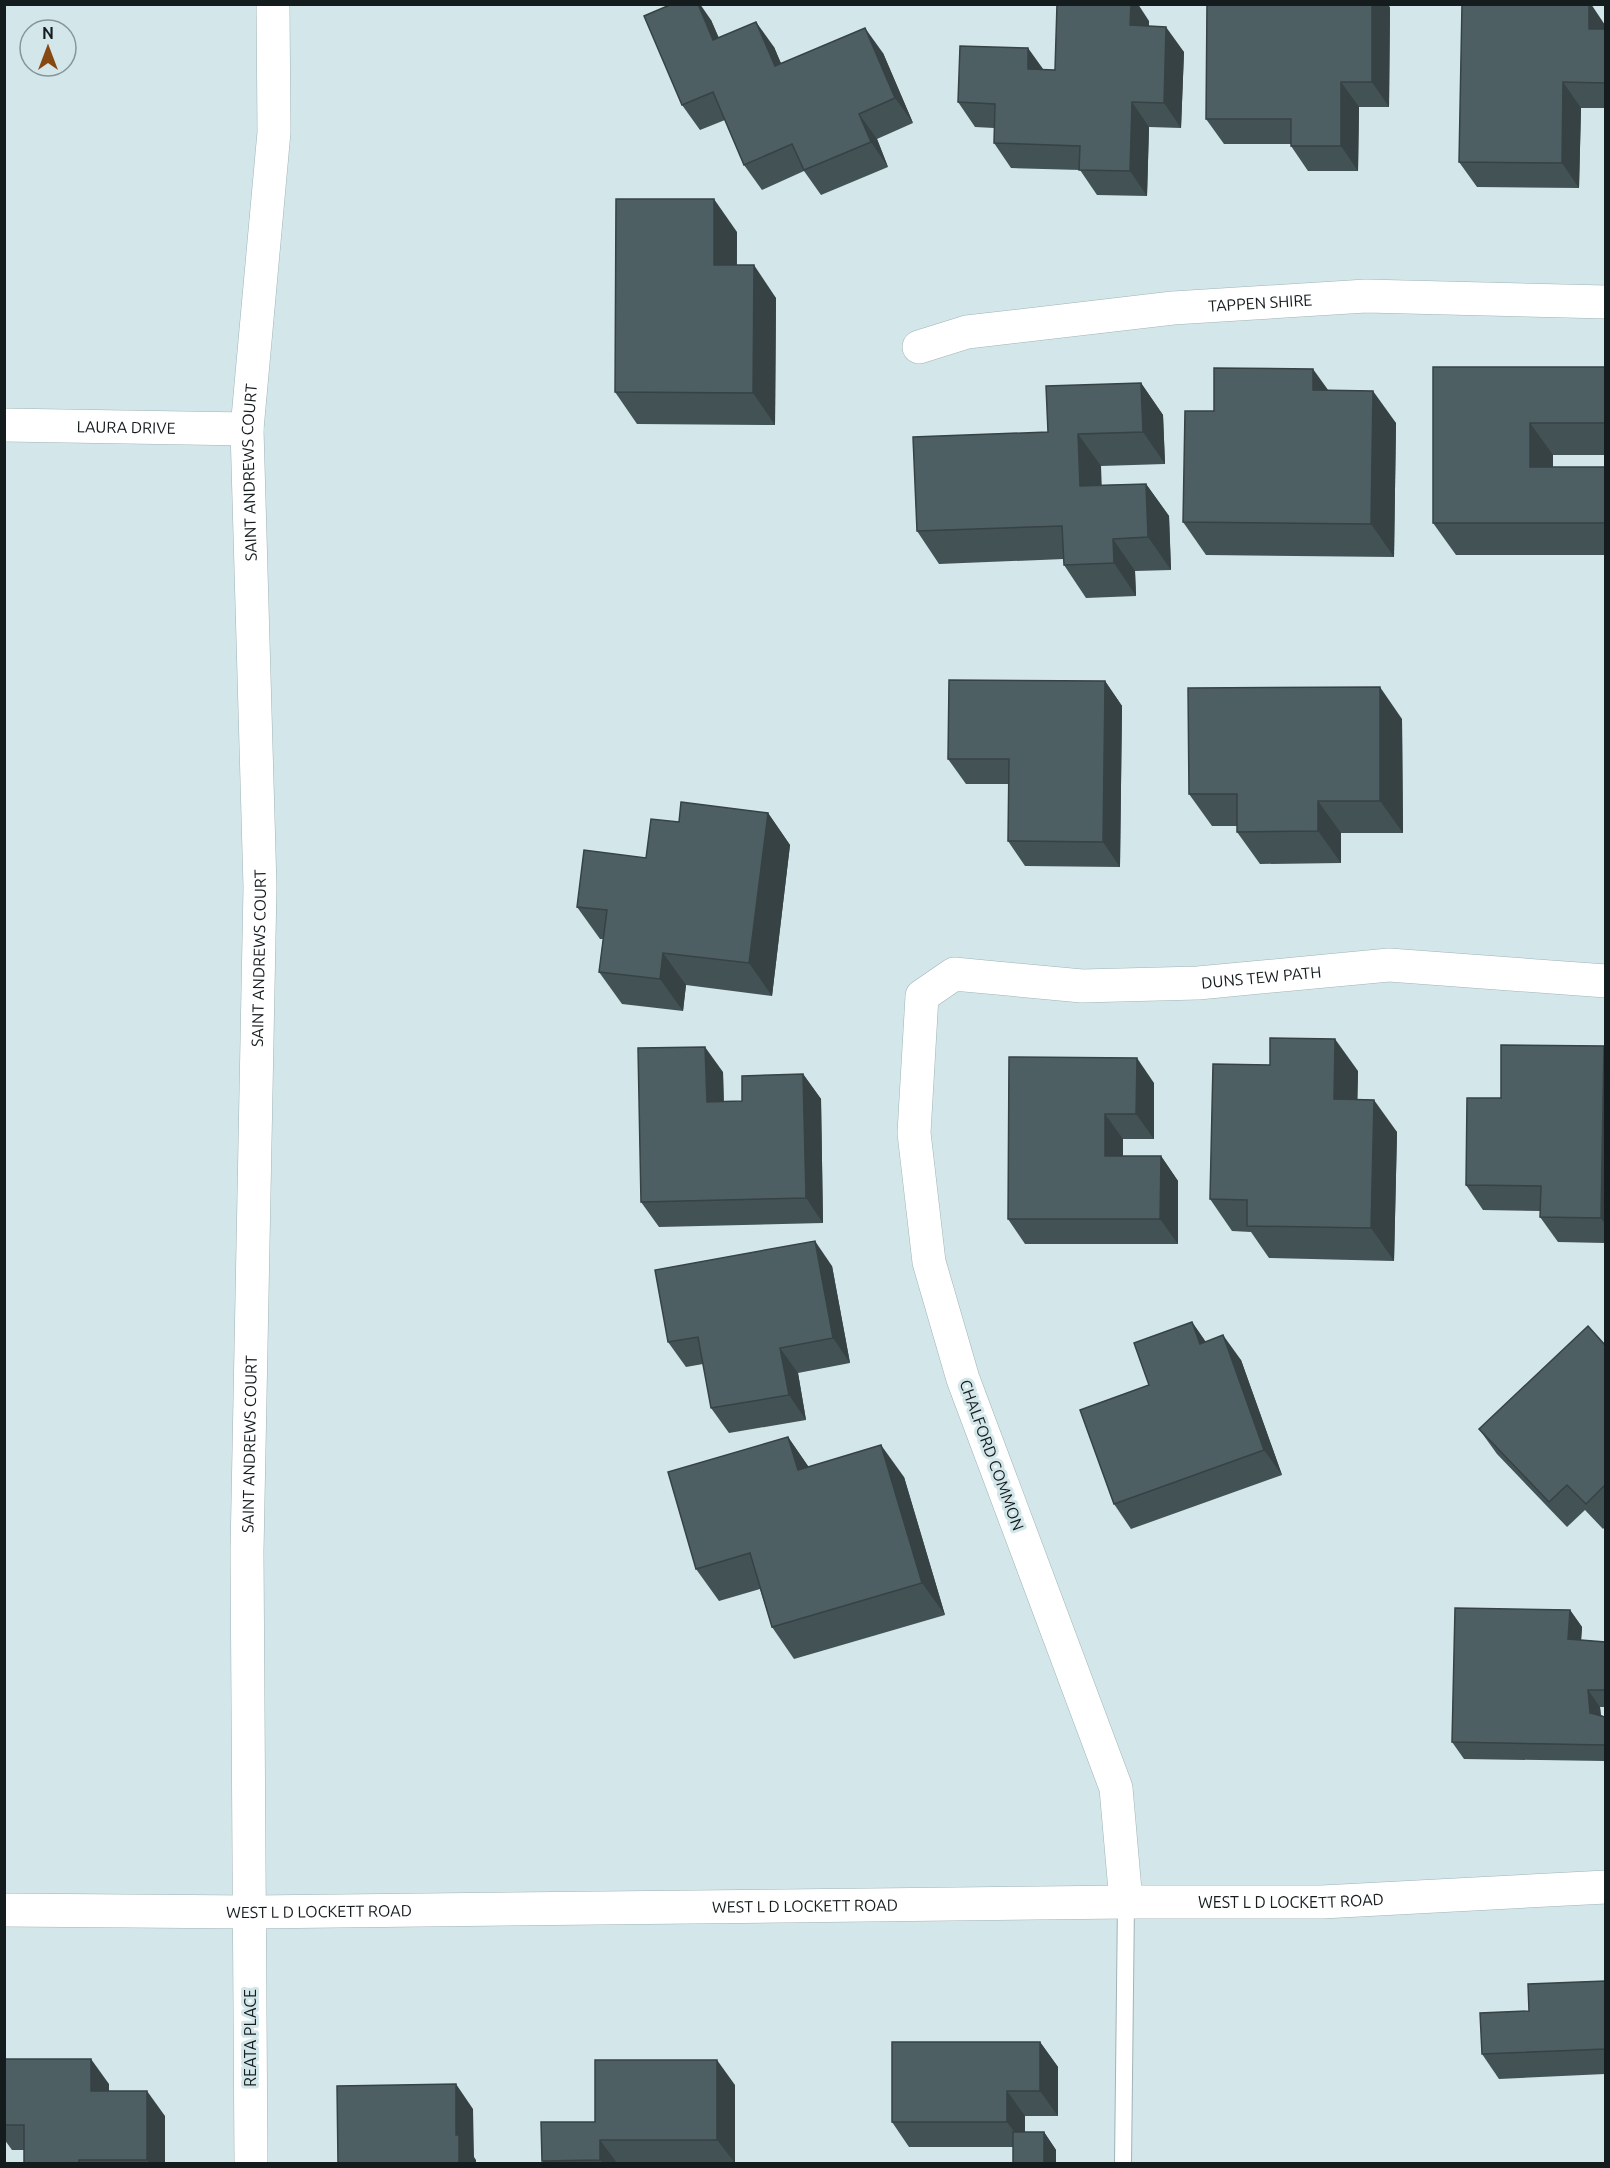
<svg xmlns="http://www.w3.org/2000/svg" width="1610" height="2168" viewBox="0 0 1610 2168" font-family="Ubuntu,sans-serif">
<rect width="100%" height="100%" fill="#d3e7eb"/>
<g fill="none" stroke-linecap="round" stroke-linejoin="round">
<defs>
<path id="lane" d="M1123 2164 1126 1902"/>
<g id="street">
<path id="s1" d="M919 347 967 332 1173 308 1366 296 1606 302"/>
<path id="s2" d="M4 425 247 429"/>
<path id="s3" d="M1126 1902 1116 1788 963 1379 929 1262 914 1133 922 996 954 974 1082 986 1198 983 1389 965 1606 981"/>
<path id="s4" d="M251 2164 247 1552 260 887 247 429 274 132 273 4"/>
</g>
<g id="secondary">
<path id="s5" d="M4 1910 250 1912 1126 1902H1322L1606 1887"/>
</g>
</defs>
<use href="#lane" stroke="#a0b3b7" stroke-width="18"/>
<use href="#street" stroke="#a0b3b7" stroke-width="34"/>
<use href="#secondary" stroke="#a0b3b7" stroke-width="34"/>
<use href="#lane" stroke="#fff" stroke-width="16"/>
<use href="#street" stroke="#fff" stroke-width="33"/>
<use href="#secondary" stroke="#fff" stroke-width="33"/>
</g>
<g fill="#435255">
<path d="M1207 4H1388L1390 8 1389 107H1359L1358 171H1308L1291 146V144H1224L1206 119Z"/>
<path d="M711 20 719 38 774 47 781 64 883 53 913 123 877 139 888 167 821 195 804 171 762 190 744 165 725 120 700 130 682 105Z"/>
<path d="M1149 21V26L1184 52 1181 128 1149 127 1147 196 1097 195 1080 170 1011 168 994 143V128L975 127 958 102 1043 70H1055Z"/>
<path d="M1605 25V108H1581L1579 188 1477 187 1459 162Z"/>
<path d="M737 232V265L776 298 775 425 637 424 615 392Z"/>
<path d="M1433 367H1605V455H1553V467H1605V555H1456L1433 523Z"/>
<path d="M1141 383 1163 415 1165 464 1101 466V485L1146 484 1169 516 1171 570 1135 571 1136 596 1086 598 1064 565V559L939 564 917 531 1048 432Z"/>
<path d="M1328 390 1396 423 1394 557 1206 555 1183 522 1214 411Z"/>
<path d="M1105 681 1122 706 1120 867 1025 866 1008 841 1009 784H966L948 759Z"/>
<path d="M1402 719 1403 833H1341V863L1260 864 1237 832V826H1212L1189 794Z"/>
<path d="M768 813 790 845 772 996 686 985 683 1011 622 1004 599 972 603 939H600L577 907 646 858 679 822Z"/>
<path d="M1605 1048V1243L1558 1242 1540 1217 1541 1211 1483 1210 1466 1185 1501 1098Z"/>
<path d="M1009 1057 1154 1083V1139H1123V1156H1161L1178 1181V1244H1025L1008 1219Z"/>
<path d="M1358 1071 1357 1099 1397 1132 1394 1261 1269 1258 1251 1232 1232 1231 1210 1199Z"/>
<path d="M723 1072 724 1102 742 1101 803 1074 821 1099 823 1223 659 1227 641 1202Z"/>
<path d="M832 1266 850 1363 798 1373 806 1420 729 1433 711 1408 703 1364 686 1367 668 1342Z"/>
<path d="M1192 1322 1206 1342 1241 1360 1282 1475 1131 1529 1114 1504 1149 1385Z"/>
<path d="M1605 1345V1527L1603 1529 1585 1510 1567 1527 1497 1454 1479 1429Z"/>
<path d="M788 1437 808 1466 904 1477 945 1615 794 1659 772 1627 760 1589 719 1601 696 1569Z"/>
<path d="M1570 1610 1582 1627 1581 1640 1605 1642V1707H1600L1601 1715 1605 1717V1761L1464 1759 1452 1742Z"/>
<path d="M1605 1981V2074L1499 2079 1482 2054 1529 2011Z"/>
<path d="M1040 2042 1058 2067V2116H1025V2132H1044L1056 2150V2163L1013 2147H909L892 2122Z"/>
<path d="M4 2059 109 2084V2091L165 2116V2163H24V2150H12L4 2139Z"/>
<path d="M735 2085V2163H544L542 2161 595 2122Z"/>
</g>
<g fill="#374245">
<path d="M698 4H700L711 20 730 65 713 40Z"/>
<path d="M1131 4H1138L1149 21 1148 50 1130 25Z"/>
<path d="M1372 4H1388L1390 8 1389 107 1372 82Z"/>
<path d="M1589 4H1591L1605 25V52L1589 29Z"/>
<path d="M756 22 774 47 793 91 775 66Z"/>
<path d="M1166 27 1184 52 1181 128 1164 103Z"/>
<path d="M865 28 883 53 913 123 895 98Z"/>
<path d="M1028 48 1046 73 1028 69Z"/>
<path d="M1341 82 1359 107 1358 171 1341 146Z"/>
<path d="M1563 82 1581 108 1579 188 1562 163Z"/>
<path d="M1132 102 1149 127 1147 196 1130 171Z"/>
<path d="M859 114 877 139 888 167 871 142Z"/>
<path d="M714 199 737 232 736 298 714 265Z"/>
<path d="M754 265 776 298 775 425 753 393Z"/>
<path d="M1313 369 1336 401 1313 390Z"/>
<path d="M1141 383 1163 415 1165 464 1143 432Z"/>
<path d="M1373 391 1396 423 1394 557 1371 524Z"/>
<path d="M1530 423 1553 455V499L1530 467Z"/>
<path d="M1078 434 1101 466 1103 519 1080 486Z"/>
<path d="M1146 484 1169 516 1171 570 1148 537Z"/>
<path d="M1113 539 1135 571 1136 596 1114 563Z"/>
<path d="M1105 681 1122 706 1120 867 1103 842Z"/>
<path d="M1380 687 1402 719 1403 833 1380 801Z"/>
<path d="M1318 801 1341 833V863L1318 831Z"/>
<path d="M768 813 790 845 772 996 749 963Z"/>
<path d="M663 953 686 985 683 1011 660 979Z"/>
<path d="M1335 1039 1358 1071 1357 1131 1334 1099Z"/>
<path d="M1604 1046 1605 1048V1224L1601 1218Z"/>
<path d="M705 1047 723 1072 724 1127 707 1102Z"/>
<path d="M1137 1058 1154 1083V1139L1136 1114Z"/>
<path d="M803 1074 821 1099 823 1223 806 1198Z"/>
<path d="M1374 1100 1397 1132 1394 1261 1371 1228Z"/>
<path d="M1105 1114 1123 1139V1181L1105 1156Z"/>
<path d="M1161 1156 1178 1181V1244L1160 1219Z"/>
<path d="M815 1241 832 1266 850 1363 833 1338Z"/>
<path d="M1192 1322 1209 1347 1200 1344Z"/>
<path d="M1223 1335 1241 1360 1282 1475 1264 1450Z"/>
<path d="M780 1348 798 1373 806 1420 789 1395Z"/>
<path d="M788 1437 810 1469 798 1470Z"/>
<path d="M881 1445 904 1477 945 1615 922 1583Z"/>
<path d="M1570 1610 1582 1627 1580 1656 1568 1639Z"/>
<path d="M1588 1690 1600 1707 1602 1730 1590 1713Z"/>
<path d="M1040 2042 1058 2067V2116L1040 2091Z"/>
<path d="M91 2059 109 2084V2116L91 2091Z"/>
<path d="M717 2060 735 2085V2163L717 2140Z"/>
<path d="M456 2084 473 2109 474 2157 476 2160V2163H459L456 2135Z"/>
<path d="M147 2091 165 2116V2163H150L147 2160Z"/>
<path d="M1007 2091 1025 2116V2147L1007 2122Z"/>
<path d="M1044 2132 1056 2150V2163H1044Z"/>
<path d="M600 2140 617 2163H603L600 2160Z"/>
</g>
<g fill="#4e5f63" stroke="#374245" stroke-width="1.5">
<path d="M672 4H698L713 40 756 22 775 66 865 28 895 98 859 114 871 142 804 170 792 144 744 165 713 92 682 105 644 16Z"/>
<path d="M1057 4H1131L1130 25 1166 27 1164 103 1132 102 1130 171 1079 170 1080 146 994 143 995 104 958 102 960 46 1028 48V69L1055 70Z"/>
<path d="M1207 4H1372V82H1341V146H1291V119H1206Z"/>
<path d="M1462 4H1589V29H1605V83L1563 82 1562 163 1459 162Z"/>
<path d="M616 199H714V265H754L753 393 615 392Z"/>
<path d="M1433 367H1605V423H1530V467H1605V523H1433Z"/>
<path d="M1214 368 1313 369V390L1373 391 1371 524 1183 522 1185 411H1214Z"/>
<path d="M1141 383 1143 432 1078 434 1080 486 1146 484 1148 537 1113 539 1114 563 1064 565 1062 526 917 531 913 437 1048 432 1046 386Z"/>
<path d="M949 680 1105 681 1103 842 1008 841 1009 759H948Z"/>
<path d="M1380 687V801H1318V831L1237 832V794H1189L1188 688Z"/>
<path d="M681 802 768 813 749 963 663 953 660 979 599 972 607 910 577 907 584 850 646 858 651 819 679 822Z"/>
<path d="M1270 1038 1335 1039 1334 1099 1374 1100 1371 1228 1247 1226V1200L1210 1199 1213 1064 1270 1065Z"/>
<path d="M1501 1045 1604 1046 1601 1218 1540 1217 1541 1186 1466 1185 1467 1098H1501Z"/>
<path d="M705 1047 707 1102 742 1101V1076L803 1074 806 1198 641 1202 638 1048Z"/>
<path d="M1009 1057 1137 1058 1136 1114H1105V1156H1161L1160 1219H1008Z"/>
<path d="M815 1241 833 1338 780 1348 789 1395 711 1408 698 1337 668 1342 655 1270Z"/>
<path d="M1192 1322 1200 1344 1223 1335 1264 1450 1114 1504 1080 1410 1149 1385 1134 1343Z"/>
<path d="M1588 1326 1605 1345V1485L1586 1504 1567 1485 1549 1502 1479 1429Z"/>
<path d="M788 1437 798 1470 881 1445 922 1583 772 1627 750 1553 696 1569 668 1472Z"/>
<path d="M1455 1608 1570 1610 1568 1639 1605 1642V1690H1588L1590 1713 1605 1717V1745L1452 1742Z"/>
<path d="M1605 1981V2049L1482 2054 1480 2013 1529 2011 1528 1984Z"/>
<path d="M892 2042H1040V2091H1007V2122H892Z"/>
<path d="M4 2059H91V2091H147V2160H79V2163H24V2125H4Z"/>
<path d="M595 2060H717V2140H600V2160L542 2161 541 2122H595Z"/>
<path d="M456 2084V2135H459V2163H338L337 2086Z"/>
<rect x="1013" y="2132" width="31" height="31"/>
</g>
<g text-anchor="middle" stroke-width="6" stroke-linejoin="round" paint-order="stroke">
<g font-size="16" fill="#151c1e" stroke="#d3e7eb">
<text dy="6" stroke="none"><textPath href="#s1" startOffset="345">TAPPEN SHIRE</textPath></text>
<text dy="6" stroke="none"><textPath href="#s2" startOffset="122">LAURA DRIVE</textPath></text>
<text dy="6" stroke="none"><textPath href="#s4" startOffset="1692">SAINT ANDREWS COURT</textPath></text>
<text dy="6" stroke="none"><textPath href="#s4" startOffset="1206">SAINT ANDREWS COURT</textPath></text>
<text dy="6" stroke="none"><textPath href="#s3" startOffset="1287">DUNS TEW PATH</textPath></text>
<text dy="6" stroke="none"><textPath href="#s4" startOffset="720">SAINT ANDREWS COURT</textPath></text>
<text transform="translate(992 1455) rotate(70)" y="6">CHALFORD COMMON</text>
<text dy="6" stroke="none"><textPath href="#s5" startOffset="1287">WEST L D LOCKETT ROAD</textPath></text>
<text dy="6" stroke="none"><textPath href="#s5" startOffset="801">WEST L D LOCKETT ROAD</textPath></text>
<text dy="6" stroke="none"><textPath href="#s5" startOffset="315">WEST L D LOCKETT ROAD</textPath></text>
<text transform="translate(250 2038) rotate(-90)" y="6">REATA PLACE</text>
</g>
</g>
<rect width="1610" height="2168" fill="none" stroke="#151c1e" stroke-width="12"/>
<g transform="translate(48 48)"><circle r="28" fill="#d3e7eb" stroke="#879699" stroke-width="1.5"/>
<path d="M0-4.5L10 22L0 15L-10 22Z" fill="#884812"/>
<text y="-9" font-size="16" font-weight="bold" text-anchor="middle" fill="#151c1e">N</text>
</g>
</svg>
